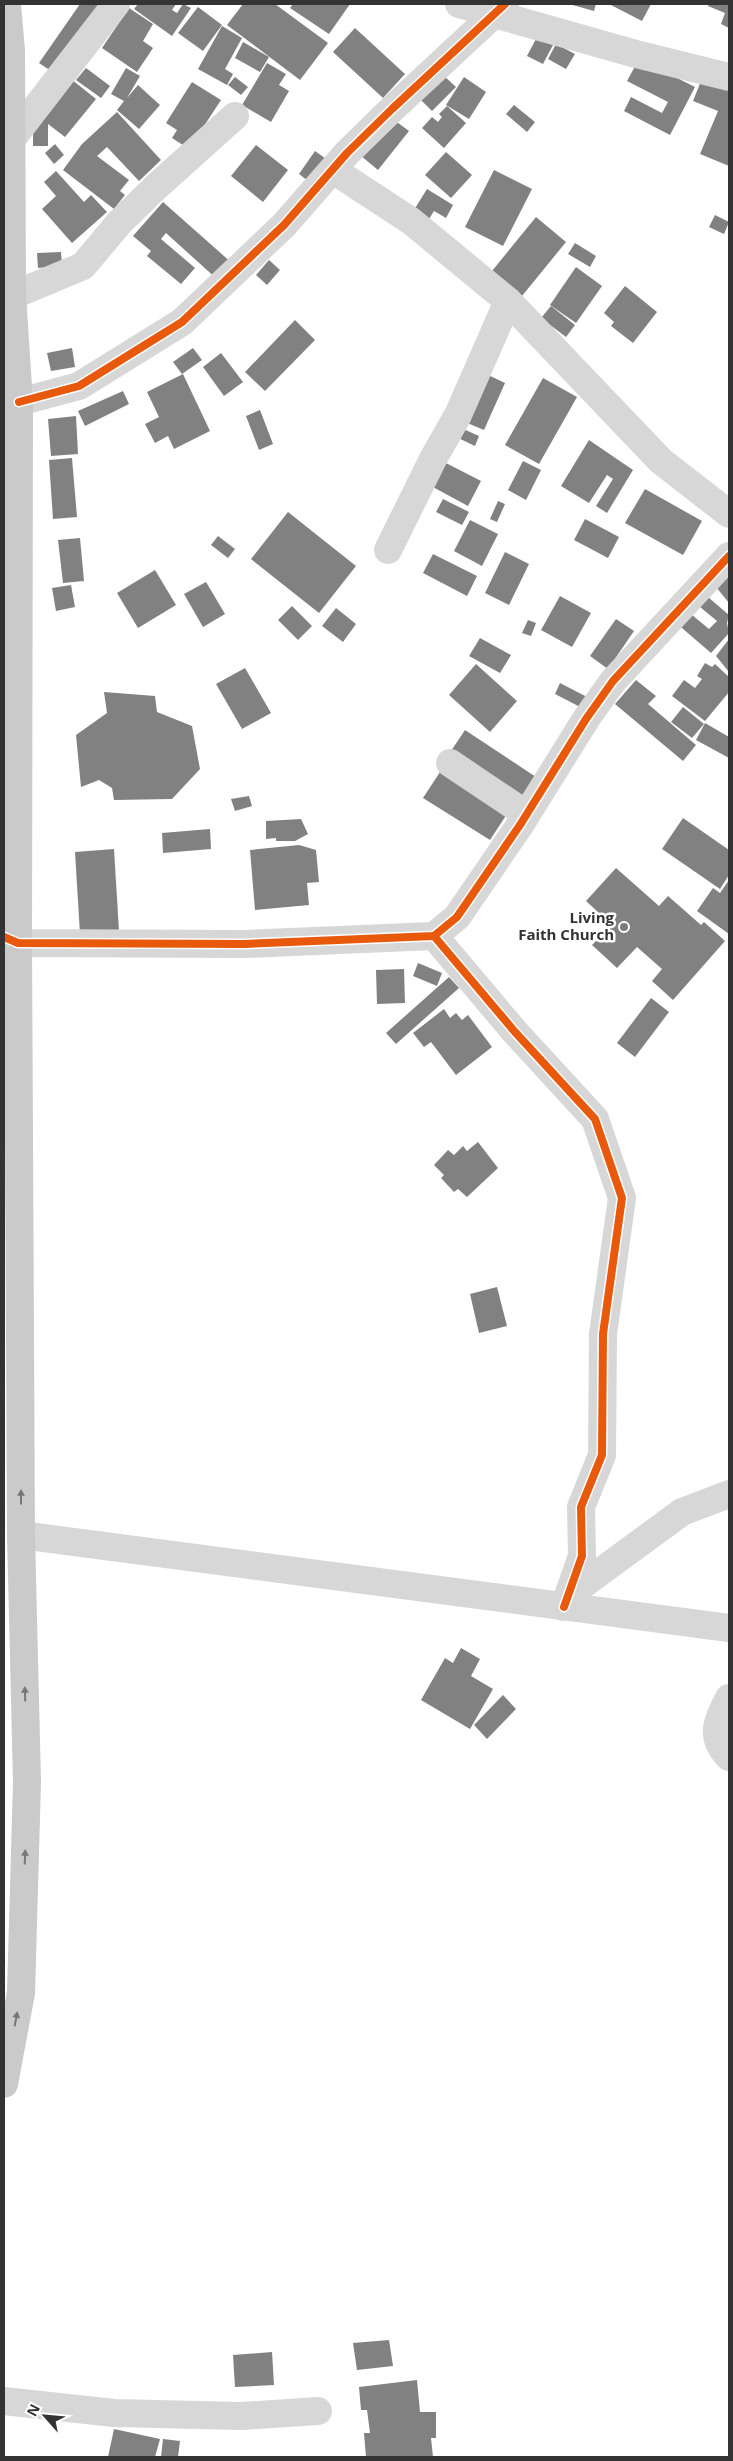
<svg xmlns="http://www.w3.org/2000/svg" width="733" height="2461" viewBox="0 0 733 2461" font-family="'Open Sans',sans-serif">
<rect width="100%" height="100%" fill="#fff"/>
<g fill="#818181">
<path d="M80 4H105L57 75 39 63Z"/>
<path d="M138 4H176L172 10 177 13 183 4 191 8 172 36 134 9Z"/>
<path d="M243 4H275L328 43 300 80 227 25Z"/>
<path d="M293 4H350L329 34 290 8Z"/>
<path d="M569 4H596L594 11Z"/>
<path d="M609 4H651L642 21Z"/>
<path d="M709 4H729V28L721 24 725 13 708 6Z"/>
<path d="M198 7 222 25 203 51 178 33Z"/>
<path d="M129 8 153 24 143 41 153 48 137 72 102 48Z"/>
<path d="M222 26 242 38 225 69 233 74 227 85 198 69Z"/>
<path d="M355 28 405 74 383 98 333 52Z"/>
<path d="M537 37 553 45 543 64 527 56Z"/>
<path d="M243 42 269 57 260 72 235 58Z"/>
<path d="M556 44 575 54 566 69 548 59Z"/>
<path d="M639 59 695 87 670 135 624 111 631 97 662 113 668 102 627 81Z"/>
<path d="M267 63 286 74 279 85 289 91 271 122 242 105Z"/>
<path d="M86 68 110 86 101 98 76 80Z"/>
<path d="M126 68 140 76 127 98 138 85 160 105 139 129 117 110 124 101 111 94Z"/>
<path d="M442 74 456 87 432 111 419 98Z"/>
<path d="M703 76 729 87V166L700 154 718 111 693 101Z"/>
<path d="M235 77 248 87 241 95 228 85Z"/>
<path d="M464 77 486 92 469 119 446 105Z"/>
<path d="M71 79 96 99 65 137 48 124V146H33V119Z"/>
<path d="M192 82 221 100 189 149 172 138 177 130 166 123Z"/>
<path d="M514 105 535 122 527 132 506 114Z"/>
<path d="M447 106 466 123 444 148 422 128 432 117 438 122 442 117 439 114Z"/>
<path d="M117 112 161 160 139 181 107 147 97 156 129 180 120 191 125 195 114 209 63 170 82 144Z"/>
<path d="M390 117 409 131 378 170 360 155Z"/>
<path d="M55 144 64 155 54 164 45 153Z"/>
<path d="M256 145 288 170 263 202 231 176Z"/>
<path d="M315 151 329 161 312 184 299 174Z"/>
<path d="M446 152 472 175 451 198 425 175Z"/>
<path d="M494 170 532 189 503 246 465 227Z"/>
<path d="M56 171 84 202 91 195 107 212 72 243 42 209 56 196 44 182Z"/>
<path d="M427 189 453 205 446 218 434 211 429 219 414 210Z"/>
<path d="M163 202 233 264 218 280 166 233 161 239 195 268 181 284 147 256 151 251 133 236Z"/>
<path d="M715 215 729 222 724 234 709 227Z"/>
<path d="M536 217 566 242 522 296 492 271Z"/>
<path d="M575 243 596 256 590 267 568 254Z"/>
<path d="M61 252 62 266 38 268 37 253Z"/>
<path d="M269 260 280 270 267 285 256 275Z"/>
<path d="M576 267 602 286 576 323 550 305Z"/>
<path d="M625 286 657 312 633 343 611 326 614 322 604 313Z"/>
<path d="M551 306 575 325 566 337 541 318Z"/>
<path d="M295 320 315 340 265 391 245 372Z"/>
<path d="M72 348 75 367 51 371 47 353Z"/>
<path d="M193 348 202 360 182 374 173 362Z"/>
<path d="M221 353 243 382 224 396 203 367Z"/>
<path d="M183 374 210 431 174 449 168 436 155 443 145 424 159 417 147 392Z"/>
<path d="M486 374 505 383 484 430 465 422Z"/>
<path d="M543 378 577 397 539 464 505 445Z"/>
<path d="M123 391 129 404 85 426 78 411Z"/>
<path d="M260 410 273 444 259 450 246 416Z"/>
<path d="M76 416 78 454 51 456 48 419Z"/>
<path d="M461 428 479 436 475 446 456 437Z"/>
<path d="M589 440 633 470 607 513 596 506 613 479 607 475 589 503 561 486Z"/>
<path d="M72 458 77 517 53 519 49 460Z"/>
<path d="M523 461 541 470 526 500 508 490Z"/>
<path d="M444 462 481 481 468 506 431 486Z"/>
<path d="M645 489 702 521 683 555 625 523Z"/>
<path d="M443 499 469 512 462 525 436 512Z"/>
<path d="M498 501 505 504 497 522 490 519Z"/>
<path d="M288 512 356 566 319 613 251 559Z"/>
<path d="M585 519 619 537 608 558 574 540Z"/>
<path d="M470 520 498 534 482 566 454 551Z"/>
<path d="M218 536 235 549 228 558 211 545Z"/>
<path d="M80 538 84 581 63 583 58 540Z"/>
<path d="M505 552 529 564 509 605 485 593Z"/>
<path d="M433 554 477 576 467 596 423 573Z"/>
<path d="M729 567V603L712 582Z"/>
<path d="M155 570 176 605 138 628 117 593Z"/>
<path d="M206 582 225 614 203 627 184 594Z"/>
<path d="M71 585 75 607 56 611 52 588Z"/>
<path d="M702 592 729 615 727 623 729 633 711 653 675 622 686 610 709 629 717 621 694 602Z"/>
<path d="M560 596 591 613 572 647 541 630Z"/>
<path d="M292 606 312 626 298 640 278 620Z"/>
<path d="M336 608 356 624 343 642 322 626Z"/>
<path d="M616 619 634 631 608 669 590 656Z"/>
<path d="M528 620 536 623 531 636 522 633Z"/>
<path d="M480 638 511 655 500 673 469 656Z"/>
<path d="M729 639V672L716 656Z"/>
<path d="M705 663 712 667 715 664 729 677V692L705 721 672 696 684 680 695 688 702 679 697 676Z"/>
<path d="M476 664 517 701 490 732 449 695Z"/>
<path d="M245 668 271 713 242 729 216 684Z"/>
<path d="M636 680 656 696 648 704 696 745 683 761 615 704Z"/>
<path d="M560 683 589 698 584 709 555 694Z"/>
<path d="M104 692 155 696 157 712 192 726 200 769 172 799 114 800 112 788 99 780 81 787 76 735 107 713Z"/>
<path d="M683 707 704 724 692 738 671 722Z"/>
<path d="M705 723 729 737V758L696 740Z"/>
<path d="M465 730 536 777 520 800 449 754Z"/>
<path d="M440 772 507 814 490 840 423 798Z"/>
<path d="M249 796 252 806 235 811 231 799Z"/>
<path d="M683 818 729 850V875L720 889 662 849Z"/>
<path d="M301 819 308 834 295 841H276V838L266 839V821Z"/>
<path d="M210 829 211 849 163 853 162 833Z"/>
<path d="M299 845 316 850 319 882 307 883 309 905 255 910 250 850Z"/>
<path d="M114 849 119 931 80 934 75 852Z"/>
<path d="M616 868 659 906 668 896 701 925 704 922 725 941 673 1000 652 981 662 969 637 947 617 968 592 945 612 925 586 901Z"/>
<path d="M729 880V934L697 911 713 888 720 893Z"/>
<path d="M418 963 442 973 437 986 413 976Z"/>
<path d="M404 969 405 1003 377 1004 376 970Z"/>
<path d="M449 977 459 988 396 1044 386 1033Z"/>
<path d="M651 998 669 1012 635 1057 617 1043Z"/>
<path d="M444 1009 450 1018 456 1013 462 1020 468 1015 492 1047 456 1075 431 1042 424 1047 413 1033Z"/>
<path d="M478 1142 498 1168 467 1197 458 1189 454 1192 441 1178 444 1175 434 1165 448 1150 454 1155 463 1146 467 1151Z"/>
<path d="M497 1287 507 1326 479 1333 470 1294Z"/>
<path d="M461 1648 480 1659 471 1676 493 1689 470 1729 421 1700 445 1658 453 1663Z"/>
<path d="M503 1695 516 1709 487 1739 474 1725Z"/>
<path d="M389 2340 393 2366 357 2370 353 2343Z"/>
<path d="M272 2352 274 2385 235 2387 233 2355Z"/>
<path d="M417 2380 420 2412H436V2438H431L433 2457H366L364 2433H370L367 2410H361L359 2387Z"/>
<path d="M114 2429 160 2439 155 2457H108Z"/>
<path d="M163 2439 180 2441 178 2457H161Z"/>
</g>
<g fill="none" stroke-linecap="round" stroke-linejoin="round">
<g stroke="#d7d7d7" stroke-width="28">
<path d="M459 4 636 54 729 77"/>
<path d="M11 140 116 4"/>
<path d="M333 170 411 221 508 301 661 461 729 514"/>
<path d="M4 299 83 266 119 223 156 187 235 116"/>
<path d="M19 402 79 386 182 322 284 225 347 153 392 109 505 4"/>
<path d="M388 550 433 459 458 415 508 301"/>
<path d="M450 763 526 814"/>
<path d="M434 936 515 1032 595 1119 622 1198 603 1334 602 1455 581 1507 582 1556 564 1607"/>
<path d="M4 937 18 943 245 944 434 936 457 917 520 825 586 719 613 681 729 556"/>
<path d="M21 1535 729 1628"/>
<path d="M568 1601 577 1589 682 1512 729 1494"/>
<path d="M729 1698C717 1720 709 1737 729 1757"/>
<path d="M4 2401 114 2413 242 2416 318 2411"/>
</g>
<path stroke="#cacaca" stroke-width="28" d="M4 2084 21 1993 27 1782 21 1535 18 943 19 402 12 295 11 51 7 4"/>
<defs>
<g id="cycleway">
<path d="M19 402 79 386 182 322 284 225 347 153 392 109 505 4"/>
<path d="M434 936 515 1032 595 1119 622 1198 603 1334 602 1455 581 1507 582 1556 564 1607"/>
<path d="M4 937 18 943 245 944 434 936 457 917 520 825 586 719 613 681 729 556"/>
</g>
</defs>
<use href="#cycleway" stroke="#fff" stroke-width="11"/>
<use href="#cycleway" stroke="#e8590c" stroke-width="8"/>
</g>
<defs><path id="oneway-solid" d="M-6-.8H1V-3.2L6.5 0L1 3.2V.8H-6Z" transform="scale(1.25)"/></defs>
<g fill="#777">
<use href="#oneway-solid" transform="translate(21 1497) rotate(-90)"/>
<use href="#oneway-solid" transform="translate(25 1694) rotate(-92)"/>
<use href="#oneway-solid" transform="translate(25 1857) rotate(-88)"/>
<use href="#oneway-solid" transform="translate(16 2019) rotate(-79)"/>
</g>
<circle fill="#7a7a7a" stroke="#fff" stroke-width="2" cx="624" cy="927" r="5"/>
<g text-anchor="middle" stroke-width="5" stroke-linejoin="round" paint-order="stroke">
<g font-size="15" font-weight="bold" fill="#333" stroke="#fff" text-anchor="end">
<text x="614" y="923">Living<tspan x="614" dy="17">Faith Church</tspan></text>
</g>
</g>
<rect width="733" height="2461" fill="none" stroke="#333333" stroke-width="10"/>
<g transform="translate(45 2416) rotate(297)" stroke="#ffffff" stroke-width="4" paint-order="stroke">
<path d="M0-4L9 19L0 12L-9 19Z" fill="#333333"/>
<text y="-8" font-size="14" font-weight="bold" text-anchor="middle" fill="#333333">N</text>
</g>
</svg>
